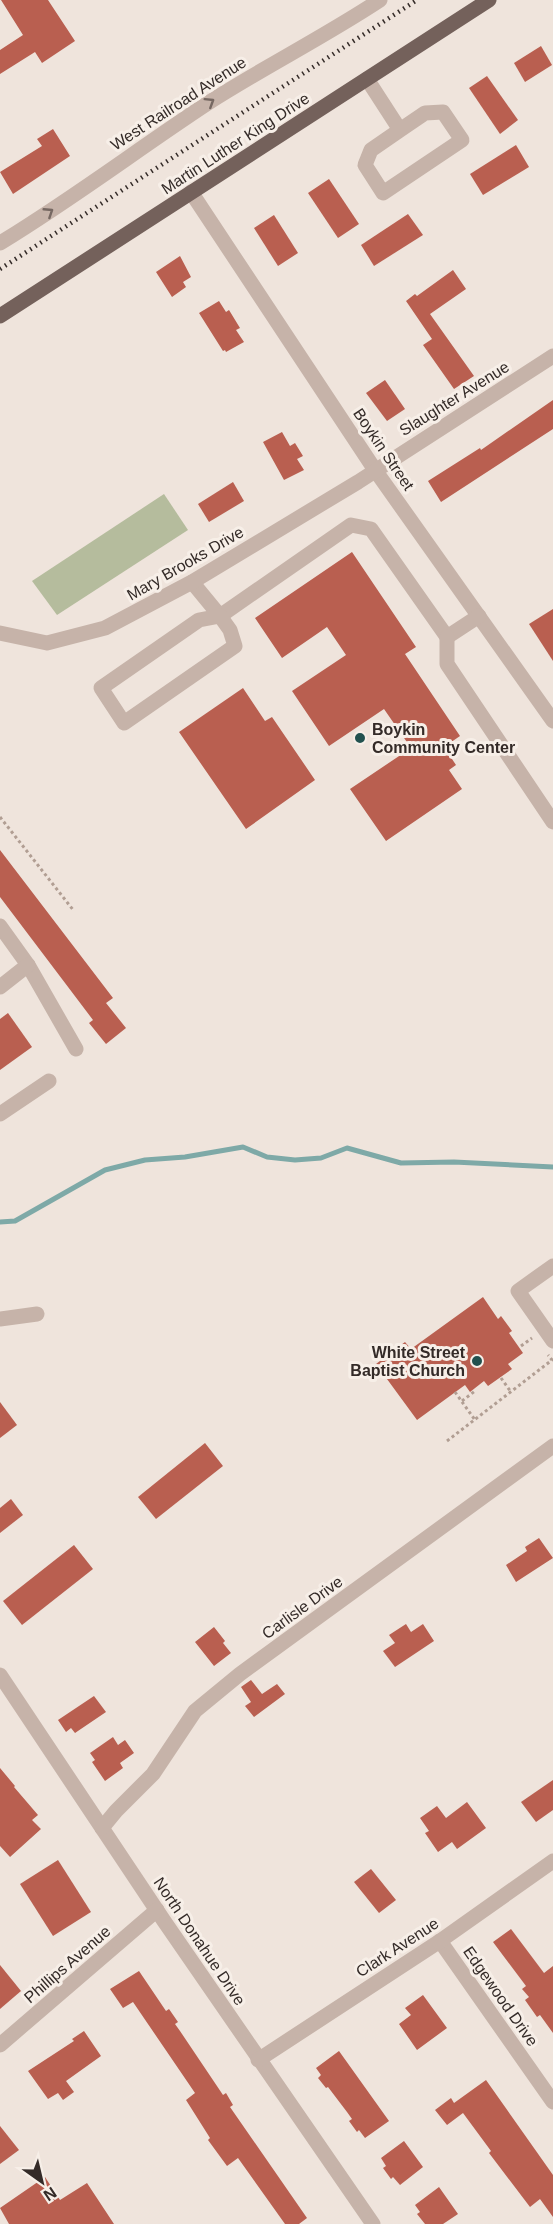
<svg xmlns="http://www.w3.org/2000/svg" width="553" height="2224" viewBox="0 0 553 2224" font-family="Helvetica,sans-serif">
<rect width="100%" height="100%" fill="#efe4dc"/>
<path fill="#b5bc9d" d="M164 494 188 530 57 615 32 581Z"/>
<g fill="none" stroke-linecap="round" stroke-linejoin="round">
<path stroke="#7ea9a7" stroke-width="5" d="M0 1222 15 1221 105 1170 145 1160 185 1157 243 1147 267 1157 295 1160 321 1158 347 1148 401 1163 454 1162 553 1167"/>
</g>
<g fill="#b95f50">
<path d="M1 0H48L75 41 42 63 35 52 0 74V50L23 35Z"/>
<path d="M541 46 552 65 525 82 514 63Z"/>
<path d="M487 76 518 120 500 134 469 88Z"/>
<path d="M53 129 70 156 13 194 0 172 42 146 37 139Z"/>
<path d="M516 145 529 167 483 195 470 174Z"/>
<path d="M329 179 359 224 338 238 308 193Z"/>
<path d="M408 214 423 235 374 266 361 245Z"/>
<path d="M274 215 298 253 278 266 254 228Z"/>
<path d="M180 256 191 277 183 282 186 287 172 297 156 272Z"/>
<path d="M453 270 466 289 430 314 474 376 454 389 423 345 432 339 406 301 415 294 417 296Z"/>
<path d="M219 301 226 312 229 310 240 328 236 330 244 342 226 352 225 350 223 351 199 313Z"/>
<path d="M385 380 405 409 387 421 366 393Z"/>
<path d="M553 400V429L441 502 428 481 480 448 481 450Z"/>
<path d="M282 432 290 446 295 443 303 456 297 459 304 470 284 480 263 442Z"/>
<path d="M233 482 244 501 209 522 198 504Z"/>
<path d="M352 552 416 647 405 654 460 736 444 747 456 765 449 770 462 789 386 841 350 789 411 748 384 709 329 746 292 691 346 655 327 627 282 658 255 618Z"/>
<path d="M553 609V661L529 624Z"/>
<path d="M243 688 265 721 272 717 315 780 246 829 179 732Z"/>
<path d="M0 850 113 998 106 1003 126 1028 106 1044 89 1023 93 1020 0 897Z"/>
<path d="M8 1013 32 1047 0 1070V1019Z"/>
<path d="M483 1297 498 1319 501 1316 512 1331 509 1333 523 1353 508 1364 512 1369 488 1386 484 1381 470 1392 465 1385 417 1420 376 1364 405 1342 411 1349Z"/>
<path d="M0 1402 17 1425 0 1438Z"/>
<path d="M205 1443 223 1466 156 1519 138 1497Z"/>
<path d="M11 1499 23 1515 0 1533V1508Z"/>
<path d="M539 1538 553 1558 516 1582 506 1565 527 1551 525 1547Z"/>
<path d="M74 1545 93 1569 22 1625 3 1601Z"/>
<path d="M406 1624 411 1632 423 1624 434 1641 395 1667 383 1651 395 1643 389 1635Z"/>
<path d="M214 1627 225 1641 223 1643 231 1653 214 1666 195 1642Z"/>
<path d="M251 1680 262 1694 277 1684 285 1694 254 1717 245 1706 251 1702 241 1687Z"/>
<path d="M94 1696 106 1712 75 1733 71 1728 66 1732 58 1720Z"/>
<path d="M113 1737 118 1745 125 1740 134 1753 120 1763 123 1768 105 1781 92 1762 95 1760 90 1753Z"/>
<path d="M0 1768 15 1786 14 1787 38 1815 32 1820 41 1829 10 1857 0 1846Z"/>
<path d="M553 1780V1810L536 1822 521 1802Z"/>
<path d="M467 1802 486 1828 457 1849 452 1842 438 1852 425 1833 429 1831 420 1818 437 1806 446 1818Z"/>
<path d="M58 1860 91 1912 53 1936 20 1884Z"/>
<path d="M371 1869 396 1900 379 1913 354 1882Z"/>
<path d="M511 1929 544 1973 553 1966V2033L540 2015 537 2017 525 2000 529 1997 522 1989 526 1986 493 1942Z"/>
<path d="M0 1965 21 1991 0 2009Z"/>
<path d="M139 1971 166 2011 169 2009 178 2022 175 2024 180 2031 223 2095 226 2093 233 2105 230 2107 307 2218 299 2224H285L238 2158 227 2166 208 2140 210 2138 186 2100 195 2093 133 2002 123 2008 110 1989Z"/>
<path d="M423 1995 447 2028 417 2050 399 2024 411 2015 405 2008Z"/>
<path d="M84 2031 101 2056 66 2081 74 2092 63 2100 58 2093 48 2099 28 2071 74 2041 72 2039Z"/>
<path d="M339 2051 389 2121 365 2138 359 2130 357 2132 349 2121 352 2119 347 2112 328 2087 326 2088 318 2078 321 2075 316 2068Z"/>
<path d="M486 2080 553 2175V2217L540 2199 530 2207 489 2153 491 2151 463 2113 447 2125 435 2110 451 2098 454 2103Z"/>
<path d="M0 2126 19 2150 0 2164Z"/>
<path d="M404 2141 423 2167 400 2185 393 2177 391 2179 383 2168 386 2166 381 2158Z"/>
<path d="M45 2177 60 2200 87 2183 114 2224H9L0 2208Z"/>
<path d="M439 2187 458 2214 443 2224H425L417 2214 420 2212 415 2205Z"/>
</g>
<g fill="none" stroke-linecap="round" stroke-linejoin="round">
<g stroke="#b19e93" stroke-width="3" stroke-dasharray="3 3" stroke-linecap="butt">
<path d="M0 817 74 911"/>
<path d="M521 1346 532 1338"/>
<path d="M501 1378 511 1392"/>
<path d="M455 1392 475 1420"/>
<path d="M462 1401 475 1391"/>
<path d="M447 1441 552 1360 548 1355"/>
</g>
<g stroke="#c6b3a9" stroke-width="15">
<path d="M367 79 400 130 425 113 443 112 462 140 383 193 365 165 371 150 400 130"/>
<path d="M191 192 375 470 553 721"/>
<path d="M0 243C71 200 138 149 208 103 264 67 324 37 380 0"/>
<path d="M192 582 220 616 351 525 371 529 447 637 479 616"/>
<path d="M220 616 230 630 235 646 124 723 101 688 199 620Z"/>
<path d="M0 633 47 643 105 628 192 582 358 482 553 356"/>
<path d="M447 637V664L553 822"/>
<path d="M0 926 28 965 76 1049"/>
<path d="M0 987 28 965"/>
<path d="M0 1114 49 1081"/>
<path d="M553 1266 518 1291 553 1341"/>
<path d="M0 1319 37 1314"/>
<path d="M0 1675 164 1921 373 2224"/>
<path d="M102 1828 116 1811 153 1774 195 1711 240 1674 553 1446"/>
<path d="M440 1941 553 2102"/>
<path d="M0 2045 157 1910"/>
<path d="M258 2060 440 1941 553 1861"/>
</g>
<path stroke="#74615b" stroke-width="15" d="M0 316 489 0"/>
<path stroke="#342b28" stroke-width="4.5" stroke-dasharray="1.5 4.5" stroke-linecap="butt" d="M0 269 417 0"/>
</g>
<defs><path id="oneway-chevron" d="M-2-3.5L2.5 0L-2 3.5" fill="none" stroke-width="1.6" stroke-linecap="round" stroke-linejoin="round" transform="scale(1.5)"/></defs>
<g stroke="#766862">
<use href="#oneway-chevron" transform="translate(210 102) rotate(-32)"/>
<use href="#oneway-chevron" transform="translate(49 212) rotate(-33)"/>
</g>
<g fill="#22514f" stroke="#f7efe8" stroke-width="2">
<circle cx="360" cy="738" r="6"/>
<circle cx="477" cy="1361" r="6"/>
</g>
<g text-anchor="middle" stroke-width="6" stroke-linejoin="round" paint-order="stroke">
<g font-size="16" fill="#342b28" stroke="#f7efe8">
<text transform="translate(178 103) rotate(-33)" y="6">West Railroad Avenue</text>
<text transform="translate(235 143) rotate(-33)" y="6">Martin Luther King Drive</text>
<text transform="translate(454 398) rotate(-32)" y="6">Slaughter Avenue</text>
<text transform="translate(384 449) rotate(56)" y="6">Boykin Street</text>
<text transform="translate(185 563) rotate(-30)" y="6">Mary Brooks Drive</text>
<text transform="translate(302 1607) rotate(-36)" y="6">Carlisle Drive</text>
<text transform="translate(200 1941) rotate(56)" y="6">North Donahue Drive</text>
<text transform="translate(397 1947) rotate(-33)" y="6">Clark Avenue</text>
<text transform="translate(67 1964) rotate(-41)" y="6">Phillips Avenue</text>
<text transform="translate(501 1996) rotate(55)" y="6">Edgewood Drive</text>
</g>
<g font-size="16" font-weight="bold" fill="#342b28" stroke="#f7efe8" text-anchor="start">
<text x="372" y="735">Boykin<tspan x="372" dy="18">Community Center</tspan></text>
<text x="465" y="1358" text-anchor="end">White Street<tspan x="465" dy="18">Baptist Church</tspan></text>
</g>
</g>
<g transform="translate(42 2182) rotate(146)" stroke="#f7efe8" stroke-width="4.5" paint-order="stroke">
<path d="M0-4.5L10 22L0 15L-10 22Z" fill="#342b28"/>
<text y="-9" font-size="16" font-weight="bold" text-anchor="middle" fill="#342b28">N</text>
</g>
</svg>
